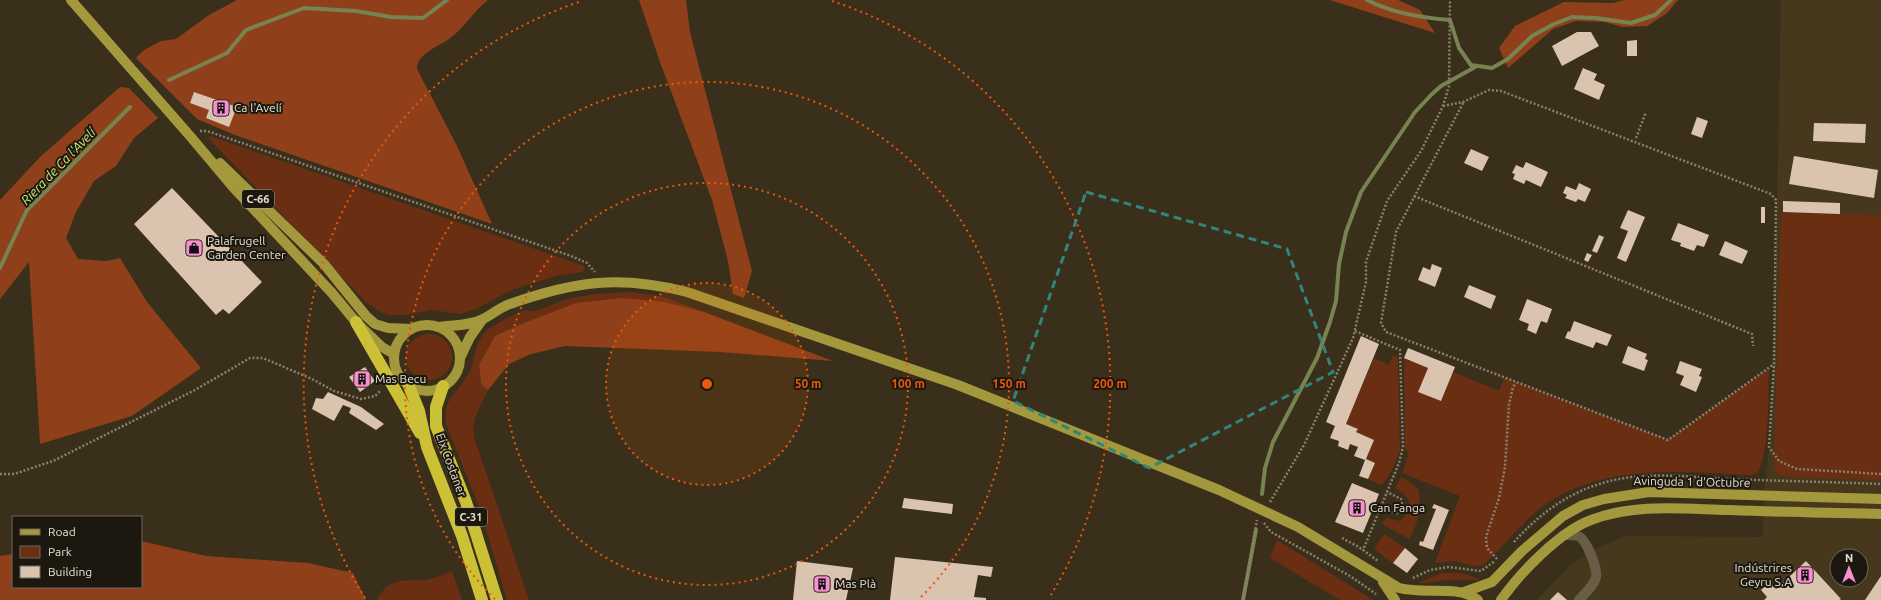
<svg xmlns="http://www.w3.org/2000/svg" width="1881" height="600" viewBox="0 0 1881 600" font-family="Ubuntu,sans-serif">
<rect width="100%" height="100%" fill="#3a2f1a"/>
<path fill="#46381c" fill-rule="evenodd" d="M1781 0H1881V600H1537L1570 565 1593 550 1625 536 1763 537 1764 495 1771 432 1774 364ZM1837 556H1861V580H1837Z"/>
<g fill="#6a2f13">
<path d="M210 136 584 266 583 272 560 275 514 289 476 309 460 314 432 310 406 315H390L381 312 367 303 209 139Z"/>
<path d="M1781 213 1881 215V480L1788 477 1780 476 1774 468Z"/>
<path d="M631 292 661 296 704 312 665 302 524 323 495 337 479 365 481 384 488 390C481 405 471 419 474 437L529 600H507L480 509 446 424C443 400 454 396 466 378 476 364 472 345 486 331 492 326 517 312 524 311 527 310 530 312 533 311 544 309 556 303 568 299 589 294 610 293 631 292Z"/>
<circle cx="429" cy="357" r="23"/>
<path d="M1393 355 1398 358 1400 450 1391 472 1382 485 1368 479 1375 463 1366 459 1374 440 1356 432 1358 429 1346 424 1374 358 1389 365Z"/>
<path d="M1404 358 1428 368 1418 392 1441 401 1453 372 1499 391 1504 378 1668 440 1769 368C1768 398 1770 446 1758 473L1751 475C1682 472 1607 463 1546 504 1522 521 1505 546 1483 565L1473 566 1454 561 1435 563 1460 496 1402 473 1409 453 1405 449Z"/>
<path d="M1401 477 1409 481 1419 490C1421 509 1419 522 1409 539L1382 524 1386 518 1399 521C1416 510 1411 497 1395 488Z"/>
<path d="M1384 534 1405 548 1393 563 1374 549Z"/>
<path d="M1277 540 1373 600H1340L1270 558Z"/>
<path d="M452 571 462 600H377C389 577 403 581 425 580 434 579 444 574 452 571Z"/>
<path d="M1441 573H1461L1480 579C1469 582 1461 579 1450 580 1439 580 1429 584 1418 583Z"/>
</g>
<g fill="#8f401a">
<path d="M237 0H488C473 11 465 28 449 39 437 47 417 54 417 69L457 146 492 224 235 135 197 119 136 58 144 50 161 41 176 39 209 15Z"/>
<path d="M639 0H686L690 32 752 271 744 298 733 294 728 261 712 200 660 62Z"/>
<path d="M1330 0H1398L1420 10 1435 33Z"/>
<path d="M1624 0H1678L1667 13 1647 26 1623 27 1604 22 1576 21 1553 29 1508 68 1499 48 1515 26 1564 2 1613 3Z"/>
<path d="M120 87 129 88 158 118 134 138 116 166 94 181 76 212 66 238 78 259 106 261 120 258 147 302 201 368 132 416 40 444 29 262 0 299V200L40 157Z"/>
<path d="M623 298 665 302 704 312 833 361 720 352 565 346 531 354 509 364 488 390 481 384 479 365 495 336 524 323 576 303Z"/>
<path d="M141 541 206 556 308 563 353 573 366 600H0V556L13 554V587H141Z"/>
</g>
<g fill="none" stroke-linecap="round" stroke-linejoin="round">
<g stroke="#778350" stroke-width="4">
<path d="M1367 0C1392 13 1422 18 1450 20L1459 48 1471 65 1492 68 1508 59 1532 36 1554 24 1572 17 1596 18 1631 23 1655 15 1671 0"/>
<path d="M169 80 227 53 246 30 304 8 356 11 391 17 423 18 447 0"/>
<path d="M0 268 27 210 130 107"/>
<path d="M1262 494 1265 468 1273 442 1317 358 1330 322 1336 301 1339 264 1346 232 1361 192 1415 112 1432 94 1441 86 1477 66"/>
<path d="M1243 600 1256 530"/>
</g>
</g>
<g fill="#dac3af">
<path d="M1577 32H1591L1599 46 1562 66 1552 46Z"/>
<path d="M1637 40V56H1627V41Z"/>
<path d="M1583 68 1597 74 1594 80 1605 85 1599 100 1574 89Z"/>
<path d="M194 92 237 107 229 127 206 118 209 110 190 103Z"/>
<path d="M1697 117 1708 121 1702 138 1691 134Z"/>
<path d="M1814 123 1866 124 1865 143 1813 141Z"/>
<path d="M1471 149 1489 157 1482 171 1464 163Z"/>
<path d="M1794 156 1878 170 1874 198 1789 184Z"/>
<path d="M1526 162 1548 172 1541 187 1526 180 1524 184 1513 179 1515 174 1512 173 1516 165 1523 168Z"/>
<path d="M1579 183 1591 189 1585 202 1578 199 1576 202 1565 198 1567 195 1563 193 1566 186 1576 190Z"/>
<path d="M172 188 262 282 229 314 223 309 216 315 134 224Z"/>
<path d="M1783 201 1840 203V214L1783 212Z"/>
<rect x="1761" y="207" width="4" height="16"/>
<path d="M1628 210 1645 217 1626 262 1617 258 1628 231 1620 228Z"/>
<path d="M1678 223 1709 235 1704 247 1697 245 1694 251 1680 246 1681 243 1671 240Z"/>
<path d="M1599 235 1604 237 1597 253 1592 251Z"/>
<path d="M1725 241 1748 251 1742 264 1719 255Z"/>
<path d="M1587 253 1592 255 1588 262 1584 260Z"/>
<path d="M1432 264 1442 268 1435 287 1418 280 1423 267 1430 270Z"/>
<path d="M1469 285 1496 296 1491 309 1464 297Z"/>
<path d="M1527 299 1552 309 1547 323 1541 321 1536 334 1527 330 1529 324 1519 320Z"/>
<path d="M1574 321 1612 335 1607 346 1596 342 1593 348 1565 338 1568 331 1570 332Z"/>
<path d="M1361 336 1379 344 1346 424 1358 429 1356 432 1374 440 1366 459 1375 463 1368 479 1359 476 1365 460 1354 456 1358 447 1350 444 1348 450 1338 446 1339 441 1330 438 1335 426 1326 422Z"/>
<path d="M1628 346 1647 354 1645 359 1648 360 1644 371 1622 363Z"/>
<path d="M1408 348 1455 367 1441 401 1418 392 1428 368 1404 358Z"/>
<path d="M1680 361 1702 369 1699 376 1702 377 1696 392 1680 385 1684 376 1676 373Z"/>
<path d="M365 367 375 381 360 392 349 377Z"/>
<path d="M328 392 361 407 384 424 376 430 349 413 351 408 343 405 334 421 312 409 316 398 323 399Z"/>
<path d="M1352 483 1379 494 1363 533 1335 522Z"/>
<path d="M904 498 953 504 952 514 902 508Z"/>
<path d="M1434 504 1449 510 1433 550 1419 545 1420 541 1423 542 1436 509 1432 508Z"/>
<path d="M1405 548 1418 559 1407 573 1393 563Z"/>
<path d="M895 557 993 567 991 577 978 575 974 597 986 598V600H890Z"/>
<path d="M797 561 853 568 846 600H793Z"/>
<path d="M1806 561 1841 599 1839 600H1764L1767 597 1761 590 1770 582 1776 589Z"/>
<path d="M1881 576V600H1865Z"/>
<path d="M1558 592 1567 600H1550Z"/>
</g>
<g fill="none" stroke-linecap="round" stroke-linejoin="round">
<g stroke="#89806f" stroke-width="2.5" stroke-dasharray="2 2" stroke-linecap="butt">
<path d="M1463 103 1396 232 1381 323 1386 332 1668 440 1774 364"/>
<path d="M1443 106 1463 102 1489 90 1501 91 1771 194 1776 200 1774 364 1769 447 1779 461 1797 469 1881 474"/>
<path d="M200 131H207L571 256 587 263 595 272"/>
<path d="M1636 138 1646 112"/>
<path d="M1414 196 1752 334 1753 346"/>
<path d="M1355 331 1400 350 1403 447 1399 463 1363 550"/>
<path d="M0 474H14L53 461 195 390 250 358H263L312 379 334 391 361 399 375 396 381 390"/>
<path d="M1270 502 1304 445 1353 338 1366 282V262L1387 201 1421 151 1443 106 1449 86 1450 0"/>
<path d="M1380 509 1397 513 1402 506 1401 499 1387 492"/>
<path d="M1264 523 1271 532 1350 576 1376 594"/>
<path d="M1342 538 1359 547 1378 561"/>
<path d="M1514 542C1539 514 1569 492 1606 482 1645 471 1690 477 1730 479 1780 481 1831 482 1881 484"/>
<path d="M1497 559 1487 548 1486 537 1499 498 1505 467 1509 404 1513 387 1516 383"/>
<path d="M1413 578 1430 570 1448 567 1481 571 1495 561"/>
<path d="M1243 600 1257 520"/>
</g>
<path stroke="#685d46" stroke-width="10" d="M1564 535C1569 535 1575 534 1580 537 1587 542 1598 569 1596 577 1594 586 1585 593 1579 600"/>
<g stroke="#a4983d" stroke-width="10">
<path d="M71 0 190 136 233 187 332 293 356 322 382 347 394 354"/>
<path d="M220 163 324 264 366 316 375 324 388 328 410 329"/>
<circle cx="427" cy="358" r="33"/>
<path d="M438 327C452 325 470 326 483 319 492 315 500 307 510 304 575 281 619 275 687 292L958 385 1219 490 1298 527 1399 588C1426 595 1456 584 1478 600"/>
<path d="M460 358 470 337 482 320"/>
<path d="M1383 582 1395 600"/>
<path d="M1464 592 1492 582 1522 551 1563 516 1583 505 1604 499 1649 492 1881 499"/>
<path d="M1501 600C1520 573 1559 532 1591 520 1635 503 1683 509 1729 510 1780 512 1830 513 1881 514"/>
</g>
<g stroke="#ccc037" stroke-width="12">
<path d="M356 322 420 433"/>
<path d="M409 386 419 411 427 447 462 536 482 600"/>
<path d="M443 386 436 407V426L466 502 497 600"/>
</g>
</g>
<path fill="none" stroke="#2f867d" stroke-width="3" stroke-dasharray="8 5" stroke-linejoin="round" d="M1086 192 1287 249 1333 372 1149 468 1013 401Z"/>
<circle cx="707" cy="384" r="101" fill="#e8590c" fill-opacity=".12"/>
<g fill="none" stroke="#e8590c" stroke-width="2" stroke-dasharray="2 4">
<circle cx="707" cy="384" r="101"/>
<circle cx="707" cy="384" r="201"/>
<path d="M495 599A302 302 0 1 1 919 599"/>
<path d="M365 598A403 403 0 0 1 582 1M832 1A403 403 0 0 1 1049 598"/>
</g>
<defs>
<symbol id="building-square" viewBox="-11 -11 22 22"><rect x="-9" y="-9" width="18" height="18" rx="4" fill="#f690d0" stroke="#1d180f"/><path d="M-4-6H4V6H1V3H-1V6H-4ZM-2.5-4.3h1.7v1.8h-1.7ZM.8-4.3h1.7v1.8H.8ZM-2.5-1h1.7V.8h-1.7ZM.8-1h1.7V.8H.8Z" fill="#111"/></symbol>
<symbol id="shop-square" viewBox="-11 -11 22 22"><rect x="-9" y="-9" width="18" height="18" rx="4" fill="#f690d0" stroke="#1d180f"/><path d="M-5-2.5h2.3a2.7 3.5 0 0 1 5.4 0H5L5.5 6h-11ZM-1.5-2.5h3a1.5 2.3 0 0 0-3 0Z" fill="#111"/></symbol>
</defs>
<g fill-rule="evenodd">
<use href="#building-square" x="211" y="98" width="20" height="20"/>
<use href="#shop-square" x="184" y="238" width="20" height="20"/>
<use href="#building-square" x="352" y="369" width="20" height="20"/>
<use href="#building-square" x="1347" y="498" width="20" height="20"/>
<use href="#building-square" x="1795" y="565" width="20" height="20"/>
<use href="#building-square" x="812" y="574" width="20" height="20"/>
</g>
<g text-anchor="middle" stroke-width="4" stroke-linejoin="round" paint-order="stroke">
<g fill="#1d180f" stroke="#aaa599" stroke-width="1">
<rect x="242" y="190" width="32" height="18" rx="3"/>
<rect x="455" y="508" width="32" height="18" rx="3"/>
</g>
<g font-size="11" font-weight="bold" fill="#e7e1d4">
<text x="258" y="203">C-66</text>
<text x="471" y="521">C-31</text>
</g>
<g font-size="12" fill="#e7e1d4" stroke="#1d180f" text-anchor="start">
<text x="234" y="112">Ca l'Avelí</text>
<text x="207" y="245">Palafrugell<tspan x="207" dy="14">Garden Center</tspan></text>
<text x="375" y="383">Mas Becu</text>
<text x="1370" y="512">Can Fanga</text>
<text x="1792" y="572" text-anchor="end">Indústrires<tspan x="1792" dy="14">Geyru S.A</tspan></text>
<text x="835" y="588">Mas Plà</text>
</g>
<g font-size="12" fill="#e7e1d4" stroke="#1d180f">
<text transform="translate(451 465) rotate(70)" y="4">Eix Costaner</text>
<text transform="translate(1692 482) rotate(1)" y="4">Avinguda 1 d'Octubre</text>
</g>
<g font-size="13" font-style="italic" fill="#c6ed7a" stroke="#1d180f">
<text transform="translate(58 166) rotate(-46)" y="5">Riera de Ca l'Avelí</text>
</g>
</g>
<circle cx="707" cy="384" r="6" fill="#e8590c" stroke="#1d180f" stroke-width="2"/>
<g font-size="12" text-anchor="middle" font-weight="bold" fill="#e8590c" stroke="#1d180f" stroke-width="4" stroke-linejoin="round" paint-order="stroke">
<text x="808" y="388">50 m</text>
<text x="908" y="388">100 m</text>
<text x="1009" y="388">150 m</text>
<text x="1110" y="388">200 m</text>
</g>
<rect x="12" y="516" width="130" height="72" fill="#1d180f" stroke="#6e685e"/>
<rect x="20" y="529" width="20" height="6" fill="#a4983d" stroke="#6e685e"/>
<text x="48" y="536" font-size="12" fill="#e7e1d4">Road</text>
<rect x="20" y="546" width="20" height="12" fill="#6a2f13" stroke="#6e685e"/>
<text x="48" y="556" font-size="12" fill="#e7e1d4">Park</text>
<rect x="20" y="566" width="20" height="12" fill="#dac3af" stroke="#6e685e"/>
<text x="48" y="576" font-size="12" fill="#e7e1d4">Building</text>
<g transform="translate(1849 568)"><circle r="19" fill="#1d180f" stroke="#6e685e"/>
<path d="M0-3L7 15L0 10L-7 15Z" fill="#f690d0"/>
<text y="-6" font-size="11" font-weight="bold" text-anchor="middle" fill="#e7e1d4">N</text>
</g>
</svg>
